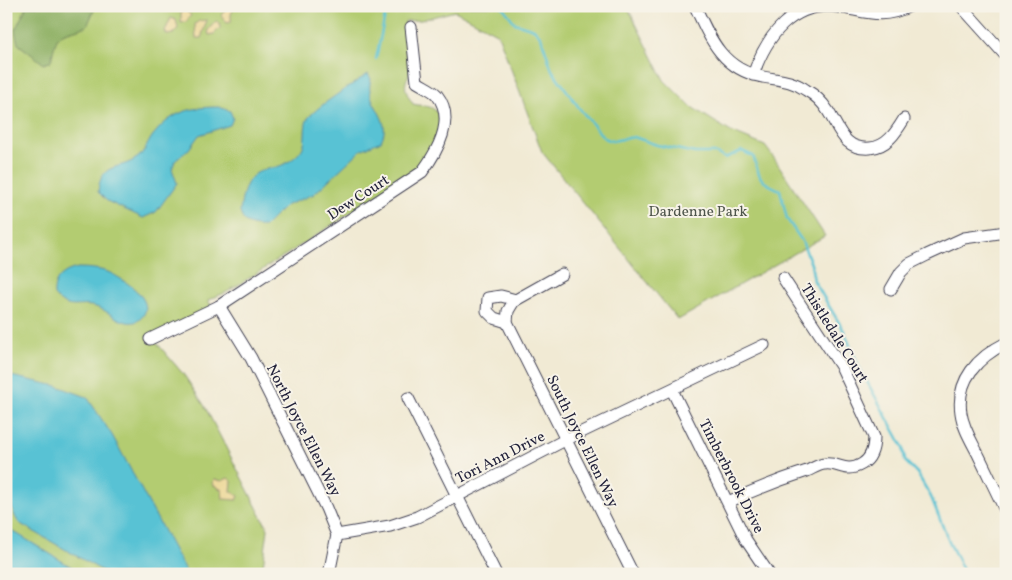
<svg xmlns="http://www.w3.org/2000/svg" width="1012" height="580" viewBox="0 0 1012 580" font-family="Vollkorn,serif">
<rect width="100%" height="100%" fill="#f7f3e8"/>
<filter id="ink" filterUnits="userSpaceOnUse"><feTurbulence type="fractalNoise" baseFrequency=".02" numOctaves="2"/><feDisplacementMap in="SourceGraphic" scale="10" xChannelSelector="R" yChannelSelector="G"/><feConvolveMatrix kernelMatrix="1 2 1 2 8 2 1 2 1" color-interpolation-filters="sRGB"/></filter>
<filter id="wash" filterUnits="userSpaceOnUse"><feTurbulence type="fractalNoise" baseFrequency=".0096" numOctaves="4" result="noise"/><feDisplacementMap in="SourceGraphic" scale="20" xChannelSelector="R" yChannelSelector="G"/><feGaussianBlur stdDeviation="1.12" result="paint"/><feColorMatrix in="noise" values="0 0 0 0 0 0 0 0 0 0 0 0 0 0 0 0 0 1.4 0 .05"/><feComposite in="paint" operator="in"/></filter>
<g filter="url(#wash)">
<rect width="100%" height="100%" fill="#f1ead4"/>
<path fill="#b3cc71" stroke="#6a7756" d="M6 6H627L664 80 690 106 731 132 765 146 774 158 825 236 678 320 542 152 498 34 455 11 421 20 405 21 411 72C402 84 405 92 413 104 420 106 429 105 435 110 447 122 432 152 423 162 407 181 382 193 361 206 317 235 272 264 227 292L208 300 215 313 156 342 184 375 204 405 268 529 262 574H6Z"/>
<path fill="#8eb063" stroke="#58694f" d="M27 6H96L87 26C58 37 58 28 51 61L44 64 18 44 15 30Z"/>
<g fill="#eeda9e" stroke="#887e6c">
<path d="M229 6H235L231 14V22L227 23 221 15Z"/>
<path d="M185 10 191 15 186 22 181 23V12Z"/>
<path d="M171 18 176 20 178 28 173 34 167 35 165 31Z"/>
<path d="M207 20 201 38H196L195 24 199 21Z"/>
<path d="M216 21 220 23V28L214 34 209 35 208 30Z"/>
<path d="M228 478 232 481 231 491 239 496 237 500 223 499 222 490 212 484 214 479 222 481Z"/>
</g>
<g fill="#58c2d4" stroke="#3d7288">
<path d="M368 74 371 79C363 104 394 117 381 141L361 150 314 194 285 206 265 226C252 227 243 224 240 212 247 151 273 182 299 153 308 144 303 131 307 120 311 110 356 82 368 74Z"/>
<path d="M219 107 230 111 233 118 230 125 199 135 189 149 175 161 172 169 177 183 156 212 143 218 107 201 98 192C101 161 119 171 137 158 146 152 148 140 155 133 173 111 192 107 219 107Z"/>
<path d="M78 268C88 268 99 269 108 272 122 278 159 301 141 318 138 322 132 323 127 322 116 320 107 310 96 307 78 302 69 313 54 295 53 279 63 271 78 268Z"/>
<path d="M6 375 57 386 87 397 112 435 187 574H108L19 523C0 499 6 409 6 375Z"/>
<path d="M6 527 83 574H6Z"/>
</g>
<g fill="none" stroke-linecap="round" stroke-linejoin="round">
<g stroke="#58c2d4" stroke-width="2.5">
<path d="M502 6 515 23 534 29 541 37 552 70 580 109 604 138 612 141 634 137 657 145 695 153H715L725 158 742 151 753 156C762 179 755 179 780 190L787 219 802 241 811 264 814 281 844 331 859 367 903 447 905 461 917 473 931 497 949 542 965 574"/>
<path d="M376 59 387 6"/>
</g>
</g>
</g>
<g filter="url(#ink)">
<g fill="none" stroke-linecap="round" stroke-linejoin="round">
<defs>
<g id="minor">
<path d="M695 6C710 39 723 70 763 77 778 80 792 80 806 90 815 95 823 103 828 111 840 130 844 150 870 148 887 147 896 132 904 119"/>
<path d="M961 6 1006 56"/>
<path d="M753 75C766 37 792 0 839 7 868 12 881 20 910 6"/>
<path d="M562 274 514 301 508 311 507 322 633 574"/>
<path d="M891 289 901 272 909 264 927 255 964 238 1006 232"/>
<path d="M219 306 251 358 326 508 337 535 329 574"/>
<path d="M507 322 494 318 487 311 488 298 501 296 516 300"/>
<path d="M150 339 219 306 422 172C437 152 456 119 437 95 433 90 423 86 417 82L411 27"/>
<path d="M1006 343C978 357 956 380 961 413 963 428 972 442 979 456 988 475 997 493 1006 512"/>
<path d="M672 390 746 540 769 574"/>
<path d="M408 398 496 574"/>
<path d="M728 502C754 490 779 480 807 471 812 469 819 464 825 464 839 462 845 474 862 464 872 458 874 448 874 437L842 368 783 278"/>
<path d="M337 535 390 526 417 517 565 440 764 345"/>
</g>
</defs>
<use href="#minor" stroke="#414052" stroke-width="13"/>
<use href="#minor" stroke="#fff" stroke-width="11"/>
</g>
</g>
<g text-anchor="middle" stroke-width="4" stroke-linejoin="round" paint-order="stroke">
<g font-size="15" fill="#22223b" stroke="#f7f3e8">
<text transform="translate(358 197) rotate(-33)" y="5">Dew Court</text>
<text transform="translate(835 333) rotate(58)" y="5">Thistledale Court</text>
<text transform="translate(304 430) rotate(63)" y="5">North Joyce Ellen Way</text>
<text transform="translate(583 441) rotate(64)" y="5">South Joyce Ellen Way</text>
<text transform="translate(500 457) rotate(-27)" y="5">Tori Ann Drive</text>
<text transform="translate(732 476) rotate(63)" y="5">Timberbrook Drive</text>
</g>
<g font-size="15" fill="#4e554b" stroke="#f7f3e8">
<text x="698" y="216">Dardenne Park</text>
</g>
</g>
<rect width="1012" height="580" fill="none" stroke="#f7f3e8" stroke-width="25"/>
</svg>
